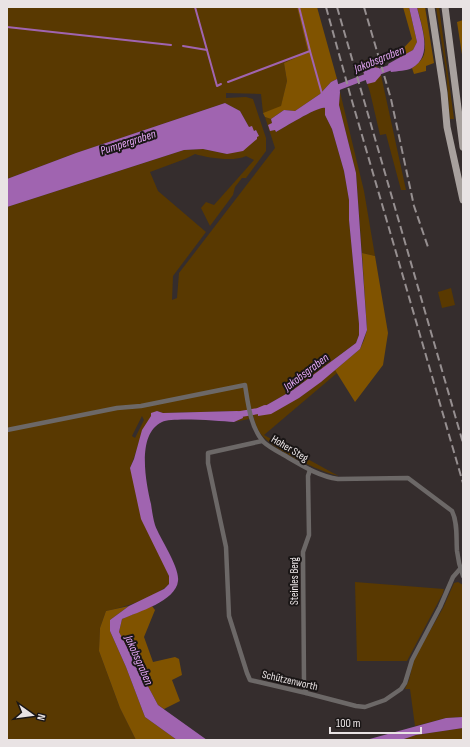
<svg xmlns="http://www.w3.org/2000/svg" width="470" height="747" viewBox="0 0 470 747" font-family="'Sofia Sans Condensed',sans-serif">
<rect width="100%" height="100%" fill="#352d2d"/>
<g fill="#593901" fill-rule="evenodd">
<path d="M7 7H297L308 52 284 63 287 81 281 107 263 113 261 94 226 93V98L246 97 253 99 266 138V151L246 178H242L235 187 233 195 210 226 201 208 206 202 214 205 254 160 246 156C234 162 208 158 195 154L185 159 150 172 158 191 206 232 173 276 172 300 177 298 179 273 275 148 265 117 271 119 272 123 271 131 275 129 276 132C285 127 318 106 325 108V115L332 129 344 171 349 200V220L359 324V335L356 343 293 390 258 410 299 398 335 370 337 373 264 435 333 473 339 476C320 472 271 449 260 433 255 425 253 415 251 407L247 409 249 419 234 422 243 418 242 412 237 411 163 413 157 411C140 426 139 448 130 468L169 576V584C155 598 125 607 106 611L100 628 99 651 120 708 136 740H7V207L184 150 203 149 227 154 258 135 256 130 254 131 249 127 240 111 225 103 76 153 7 179ZM142 416 144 420 135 438 132 436Z"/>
<path d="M436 7H439L454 119H450L446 71Z"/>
<path d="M373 58 381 75 406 190H401L386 134 380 135 370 92 363 71V61Z"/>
<path d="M340 92 364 191 375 256 362 253 356 173 339 105Z"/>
<path d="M451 288 455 305 442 308 438 292Z"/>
<path d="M355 582 444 589 443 593 407 661H357Z"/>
<path d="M458 582 463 585V717L446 718 415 726 410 689H405L409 680 414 659 443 608 454 583Z"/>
<path d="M463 728V740H401L416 735Z"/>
</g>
<g fill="#805300">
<path d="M297 7H317L337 79 331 82 320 94 295 111 284 110 271 119 265 117 263 113 281 106 287 81 284 63 308 52Z"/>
<path d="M403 7H409L417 42 413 50 400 58 398 54 412 39Z"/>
<path d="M417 7H425L434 63 426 66V71L414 74 412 68C416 65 420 62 423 57 429 46 420 19 417 7Z"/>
<path d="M463 20V61L457 22Z"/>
<path d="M362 253 375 256 388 333 383 365 355 402 335 370 360 349 364 340 367 330Z"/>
<path d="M129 606 110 620V631L126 667 145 717 177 740H136L120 708 99 651 100 628 106 611Z"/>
<path d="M152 606 155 610 144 637 153 662 175 657 179 659 182 675 172 680 180 701 164 709 158 705 119 632 122 619Z"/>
</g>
<g fill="#a064b0">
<path d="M409 7H417C421 26 434 56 412 68 407 71 397 71 391 72L388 64 413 50 417 42Z"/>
<path d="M369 66 379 68 381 75 375 82 367 84 363 71Z"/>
<path d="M337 79 340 92 339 105 356 173 367 330 360 349 321 382 299 398 271 414 258 416V410L293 390 356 343 359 335V324L349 220V200L344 171 332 129 325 115V108C318 106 284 128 276 132L275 130 270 131 268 125 272 123 271 119 284 110 295 111 320 94 331 82Z"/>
<path d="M225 103 240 111 249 127 252 126 254 131 256 130 259 136 257 137V139L243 151 227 154 203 149 184 150 7 207V179L76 153Z"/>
<path d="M157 411 163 413 237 411 242 412 243 418 234 422C219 421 173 417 162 422 136 434 146 483 151 504 152 511 153 518 155 525 160 539 180 567 178 581 176 601 138 612 122 619L119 632 158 705 207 740H177L145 717 126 667 110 631V620L129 606 164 589 169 584V576L141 519 130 468 134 459 142 430 151 416V413Z"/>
<path d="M463 717V728L416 735 401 740H366L446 718Z"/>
</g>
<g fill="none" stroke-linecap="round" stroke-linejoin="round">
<g stroke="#a064b0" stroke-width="2">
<path d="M195 7 217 86 221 84"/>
<path d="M7 27 171 45"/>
<path d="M183 46 207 50"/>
<path d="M310 51 322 94"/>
<path d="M228 82 310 51 299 7"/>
</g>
<g stroke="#a064b0" stroke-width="6">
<path d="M334 92 339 87 397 65"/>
<path d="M235 415 258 411 265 408"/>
</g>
<g stroke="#6c6867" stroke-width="4.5">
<path d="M7 430 117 408 141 406 245 385C248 403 250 425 262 440 266 446 276 450 282 454 300 464 317 476 338 479L408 478 452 511C458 523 456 538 457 551 458 560 460 568 463 576"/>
<path d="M262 441 208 453V463L226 547 229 616 247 673 250 680 306 693 356 706 365 707 385 700 401 689 405 683 412 660 440 607 453 577 460 569"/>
<path d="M306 693 304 684 303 552 309 535 308 476 310 470"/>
</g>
<g stroke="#a8a19e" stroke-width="7">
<path d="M431 7 444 93 447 127 463 200"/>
<path d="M445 7 463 147"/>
</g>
<g stroke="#968f90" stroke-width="2" stroke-dasharray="8 4" stroke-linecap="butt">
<path d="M326 7 350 94 463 483"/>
<path d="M337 7 463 443"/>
<path d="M364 7 391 99 414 206 429 250"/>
</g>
</g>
<g text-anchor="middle" stroke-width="4" stroke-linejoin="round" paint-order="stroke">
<g font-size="11" fill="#e9e3e4" stroke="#1a1616">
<text transform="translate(290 448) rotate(31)" y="4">Hoher Steg</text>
<text transform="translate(294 581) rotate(-90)" y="4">Steinles Berg</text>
<text transform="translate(290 680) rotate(13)" y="4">Schützenworth</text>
</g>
<g font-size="12" font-style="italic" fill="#e5a7f6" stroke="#1a1616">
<text transform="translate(379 59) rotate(-22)" y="4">Jakobsgraben</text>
<text transform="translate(128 142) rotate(-18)" y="4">Pumpergraben</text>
<text transform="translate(306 372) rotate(-37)" y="4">Jakobsgraben</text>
<text transform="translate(139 660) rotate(66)" y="4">Jakobsgraben</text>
</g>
</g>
<rect width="470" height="747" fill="none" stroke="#e9e3e4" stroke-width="16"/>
<g transform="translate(32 715) rotate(104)" stroke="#1a1616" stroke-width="3" paint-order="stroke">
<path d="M0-3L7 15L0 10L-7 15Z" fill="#e9e3e4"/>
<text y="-6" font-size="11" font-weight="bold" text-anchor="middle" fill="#e9e3e4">N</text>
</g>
<path d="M330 727v6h91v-6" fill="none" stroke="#e9e3e4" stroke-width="2"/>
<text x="336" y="727" font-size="12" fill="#e9e3e4" stroke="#1a1616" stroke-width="3" paint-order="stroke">100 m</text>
</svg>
